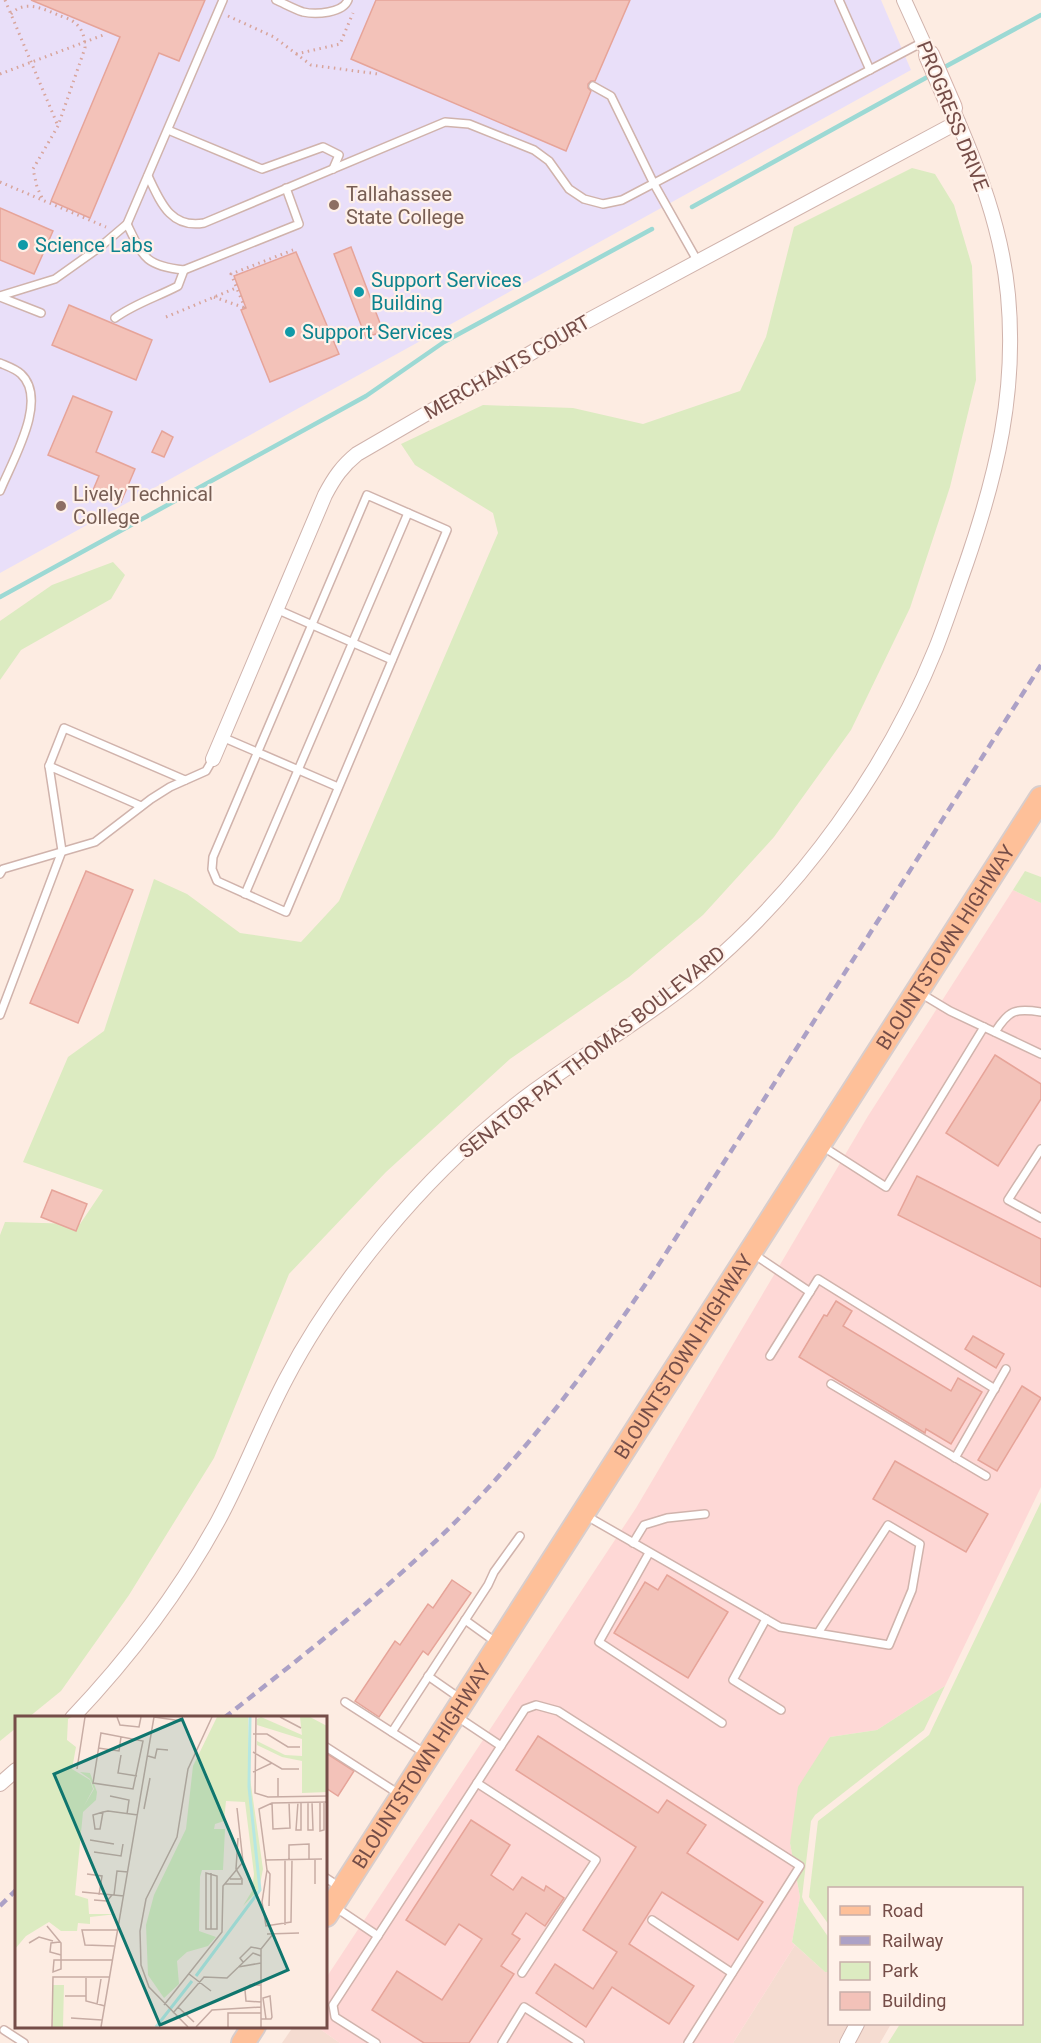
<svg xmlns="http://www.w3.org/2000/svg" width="1041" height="2043" viewBox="0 0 1041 2043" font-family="Roboto,sans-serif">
<rect width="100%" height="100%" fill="#fdece2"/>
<g fill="#f5dcd1">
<path d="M795 1945 825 1972H829L830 2024H848L838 2043H733Z"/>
<path d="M865 2024H891L880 2043H855Z"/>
<path d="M293 2027H317L340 2043H282Z"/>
</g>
<path fill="#fed8d6" d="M1013 890 1041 903V1487L945 1686 877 1730 830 1737 790 1843 800 1897 792 1942 795 1945 733 2043H340L317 2027 326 2026V1978L636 1508 868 1116Z"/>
<path fill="#e9dff9" d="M0 0H881L911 70 0 573Z"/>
<g fill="#dcebc1">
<path d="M912 168 935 174 954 205 972 266 976 380 950 487 910 608 851 730 774 837 703 915 629 977 510 1059 386 1172 289 1274 214 1458 129 1595 61 1691 29 1717 16 1718V1728L0 1741V1235L5 1222 80 1224 103 1190 23 1162 68 1057 104 1031 154 879 187 894 240 933 301 942 339 901 498 533 493 513 415 465 401 444 483 405 573 408 643 424 740 391 766 337 794 227Z"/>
<path d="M113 562 125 575 111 599 21 650 0 680V621L52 585Z"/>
<path d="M1025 871 1041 877V903L1013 890Z"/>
<path d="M1041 1502V2043H888L900 2024H1022V1888H830L829 1925 809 1897 818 1821 929 1735Z"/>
<path d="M945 1686 924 1730 815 1815 811 1821 802 1897 804 1902 829 1938V1972H825L792 1942 800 1897 790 1843 798 1787 830 1737 877 1730Z"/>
</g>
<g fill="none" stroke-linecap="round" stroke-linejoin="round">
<g stroke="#9cd9d4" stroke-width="4.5">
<path d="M941 69 1041 15"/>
<path d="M692 207 931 75"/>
<path d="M0 597 366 396 444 342 652 229"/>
</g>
</g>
<g fill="#f3c2b9" stroke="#e6a499" stroke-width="1.5">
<path d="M31 0H205L179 61 159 53 90 218 51 201 120 37Z"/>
<path d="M376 0H630L595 81H591L588 84V88L591 91 566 151 351 59Z"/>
<path d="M0 208 53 231 34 274 0 260Z"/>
<path d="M351 247 383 331 366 338 334 254Z"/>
<path d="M296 252 339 354 270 382 241 310 246 308 234 276Z"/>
<path d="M69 305 152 340 136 380 52 345Z"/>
<path d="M73 396 112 412 96 452 135 469 121 502 93 490 99 476 48 455Z"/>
<path d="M162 431 173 437 164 457 152 452Z"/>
<path d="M86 871 133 890 78 1023 30 1003Z"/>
<path d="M995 1055 1041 1084V1099L998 1166 946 1133Z"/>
<path d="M917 1176 1041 1239V1287L898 1215Z"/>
<path d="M52 1190 87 1204 76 1231 41 1217Z"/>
<path d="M836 1301 852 1311 843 1326 951 1391 958 1378 982 1392 951 1444 926 1429 925 1433 799 1357 824 1315 827 1316Z"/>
<path d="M973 1336 1004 1354 996 1368 965 1349Z"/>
<path d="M1022 1386 1041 1398 997 1471 978 1460Z"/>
<path d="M895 1461 988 1514 966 1552 873 1499Z"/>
<path d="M667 1575 728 1612 688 1678 614 1633 645 1582 658 1590Z"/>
<path d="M452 1580 471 1593 428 1655 423 1651 379 1717 355 1701 395 1641 400 1645 428 1604 433 1608Z"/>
<path d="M538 1736 658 1813 667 1800 706 1825 687 1853 763 1902 738 1940 662 1892 629 1944 694 1986 669 2024 612 1987 586 2027 536 1993 555 1964 593 1989 617 1952 583 1930 636 1847 516 1770Z"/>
<path d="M326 1753 354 1771 338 1796 326 1788Z"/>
<path d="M471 1820 510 1845 491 1875 513 1890 522 1877 544 1891 546 1886 564 1898 545 1926 526 1913 512 1934 520 1939 501 1966 514 1974 469 2043H424L372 2010 397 1971 442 2000 482 1939 459 1924 445 1945 406 1920Z"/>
</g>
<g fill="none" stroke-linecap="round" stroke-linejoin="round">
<defs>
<g id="lane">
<path d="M276 0C285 4 294 9 303 12 316 15 343 13 348 0"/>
<path d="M839 0 870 70"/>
<path d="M593 86 611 96 654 184 698 262"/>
<path d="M168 130 262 169 323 147 339 155 333 169"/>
<path d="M148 176C160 201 170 229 204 223L445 122 469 124 534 150 549 161 569 189 584 199 603 204 622 200 923 42"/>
<path d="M127 224C143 257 145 266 184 270L299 224 286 188"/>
<path d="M0 296 55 279 100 247 127 224 223 0"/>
<path d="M0 297 41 313"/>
<path d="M115 318C134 304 157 297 178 286L184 270"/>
<path d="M0 363C7 366 16 369 21 374 49 400 12 461 0 491"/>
<path d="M367 495 447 530 286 912 217 881 212 869 213 857Z"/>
<path d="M276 609 392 660"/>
<path d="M222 737 338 787"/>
<path d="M49 766 64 728 185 780"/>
<path d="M0 874 3 869 95 842 151 799 170 787 206 771 213 759"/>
<path d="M245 894 408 513"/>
<path d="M920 993 950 1011 1041 1054"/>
<path d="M0 1015 62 851 49 766 141 806"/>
<path d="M995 1032C1009 1010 1015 1008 1041 1012"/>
<path d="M822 1146 886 1187 984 1027"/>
<path d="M1041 1149 1008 1200 1041 1218"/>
<path d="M752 1253 810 1292"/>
<path d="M770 1356 818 1279 995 1389"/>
<path d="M831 1384 986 1476"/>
<path d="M955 1458 1006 1369"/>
<path d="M585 1515 780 1627 889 1645 912 1590 920 1544 888 1525 818 1633"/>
<path d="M633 1543 644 1525 667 1518 705 1514"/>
<path d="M649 1553 599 1642 722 1723"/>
<path d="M766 1619 733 1680 781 1710"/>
<path d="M465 1620 497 1643"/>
<path d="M428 1676 461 1699"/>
<path d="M345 1702 426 1754"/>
<path d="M456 1716 501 1746"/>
<path d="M392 1732 488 1585 494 1572 520 1536"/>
<path d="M326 1747 399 1794"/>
<path d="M477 1783 596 1860 522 1973"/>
<path d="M326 1878 341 1888"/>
<path d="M335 1907 378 1936"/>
<path d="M652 1920 732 1973"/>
<path d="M4 2030 24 2043"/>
<path d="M376 2043 335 2017 333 2005 525 1709 536 1705 558 1711 800 1866 688 2043"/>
<path d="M502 2043 524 2007 580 2043"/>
</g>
<g id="street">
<path d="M904 0 929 55"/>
<path d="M213 759 325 495C334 478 342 466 357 454L574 328 958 122"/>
<path d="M72 1718C129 1658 178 1594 218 1521 243 1475 261 1426 286 1379 313 1327 347 1279 385 1233 429 1180 478 1132 534 1091 590 1050 649 1016 702 972 802 888 887 769 936 648 947 620 956 592 966 564 997 474 1017 391 1008 295 1002 230 978 167 952 108"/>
<path d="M0 1784 16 1770"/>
<path d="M847 2043 857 2024"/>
</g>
<path id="secondary" d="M929 55 952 108"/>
<g id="primary">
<path id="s1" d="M326 1915 1041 798"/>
<path d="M243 2043 254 2026"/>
</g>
</defs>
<use href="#lane" stroke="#d0b3ac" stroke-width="10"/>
<use href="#street" stroke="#d0b3ac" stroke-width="16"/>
<use href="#secondary" stroke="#d6b3ab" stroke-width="22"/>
<use href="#primary" stroke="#d8cdcc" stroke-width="26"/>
<g stroke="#d8a59c" stroke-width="3" stroke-dasharray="1.5 4.5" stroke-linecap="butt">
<path d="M5 0 58 126"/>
<path d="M11 14C24 0 42 8 58 15 63 17 71 19 75 23 83 29 85 39 85 48L58 126 33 169 37 187 43 200"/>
<path d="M228 16 274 37 311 65 378 74"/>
<path d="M296 54 340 44 353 13"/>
<path d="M0 74 106 34"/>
<path d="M0 182 106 227"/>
<path d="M214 297 245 308"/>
<path d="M245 308 231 274 293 250"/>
<path d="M166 317 236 288"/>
</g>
<use href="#lane" stroke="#fff" stroke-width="7"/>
<use href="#street" stroke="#fff" stroke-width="14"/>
<use href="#secondary" stroke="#fff" stroke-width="20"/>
<use href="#primary" stroke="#fec099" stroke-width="22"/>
<g stroke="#aca1c6" stroke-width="4.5" stroke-dasharray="9 6" stroke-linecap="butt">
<path d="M224 1718C323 1640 423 1563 506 1468 564 1403 613 1333 661 1261L1041 665"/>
<path d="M0 1906 16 1890"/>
</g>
</g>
<g fill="#8d6e63" stroke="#fff1e9" stroke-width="2">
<circle cx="334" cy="205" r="6"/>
<circle cx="61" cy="506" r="6"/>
</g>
<g fill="#0f9aa8" stroke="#fff1e9" stroke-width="2">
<circle cx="23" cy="245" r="6"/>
<circle cx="359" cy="292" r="6"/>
<circle cx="290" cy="332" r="6"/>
</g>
<g text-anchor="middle" stroke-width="4.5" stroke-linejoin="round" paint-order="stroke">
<g font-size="20" fill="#754d48" stroke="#fff1e9">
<text transform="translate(953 116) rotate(68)" y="7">PROGRESS DRIVE</text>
<text transform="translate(507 367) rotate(-30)" y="7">MERCHANTS COURT</text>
<text dy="7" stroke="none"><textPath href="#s1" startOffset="1149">BLOUNTSTOWN HIGHWAY</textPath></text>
<text transform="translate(592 1052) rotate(-38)" y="7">SENATOR PAT THOMAS BOULEVARD</text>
<text dy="7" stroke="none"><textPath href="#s1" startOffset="663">BLOUNTSTOWN HIGHWAY</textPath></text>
<text dy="7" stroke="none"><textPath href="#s1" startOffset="177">BLOUNTSTOWN HIGHWAY</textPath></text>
</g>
<g font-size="20" fill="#785e54" stroke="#fff1e9" text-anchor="start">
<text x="346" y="201">Tallahassee<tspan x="346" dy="23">State College</tspan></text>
<text x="73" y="501">Lively Technical<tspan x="73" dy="23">College</tspan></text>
</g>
<g font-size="20" fill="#0d838f" stroke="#fff1e9" text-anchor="start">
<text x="35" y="252">Science Labs</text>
<text x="371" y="287">Support Services<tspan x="371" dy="23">Building</tspan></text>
<text x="302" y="339">Support Services</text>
</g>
</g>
<g transform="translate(15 1716)">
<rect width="312" height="312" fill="#fdece2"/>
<path d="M0 1H57L53 3 52 24 61 31 57 53 75 64 78 73 69 90 79 73 75 63 65 56 75 57 82 76 81 84 68 96 60 179 73 183 74 198H102L75 201V208L63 207 62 215H46L34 206 11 220 0 233ZM202 1H233L234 55 248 153 244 173 228 190 237 175 239 158 230 86 211 85 209 105 200 108 199 113H210L208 154H187L185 161 184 215 201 221 193 230 172 236 162 245 164 268 149 282 133 259 131 209 139 179 171 113 178 50ZM246 1 287 19 285 1H295L312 10V76L287 77V45L267 41 242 29V25L270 39 287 40V23L242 9V3ZM38 269H49L48 311H38Z" fill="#dcebc1"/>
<path fill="none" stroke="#b6e7e2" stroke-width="3" d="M181 260 245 174 234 71 235 1M141 311 177 265"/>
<path fill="none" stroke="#c7aca4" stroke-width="1.5" d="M102 1 105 9 124 11 126 1M139 1 167 5M241 1 240 77 253 81 312 80M265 1 286 12M86 17 128 25 118 73 78 67ZM238 18H252L273 31H285M83 32 104 35 106 21M238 36 267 53H284M106 39 103 57 122 60M133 40 140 42 142 33 153 34M62 53 70 1M238 56 257 47M263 62V81M95 80 114 84 112 98M283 86 281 114H286V86M293 86V114H298L297 86M305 86V115L309 114V86M257 87 258 113 275 112 274 86M129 93 135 62M88 96 85 113H80L78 99 88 96 93 95 123 99M75 124 99 128M79 136 106 140 108 128M274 143V129L294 128V143M300 143V168M250 144 307 143M277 144 276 206 251 210 247 186 252 154 244 93 257 87 312 86M252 154 255 158 254 190M191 157 202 160V213H191ZM72 158 87 160 84 179M215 163H227L221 153 223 122M210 168H227V164M67 176 109 180M99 179 102 155 113 156M79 184 92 185 97 179M270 209V144M32 210 46 227V253L38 256 39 244H98M196 213V157M252 218 284 217M45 226 36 227 35 236 46 239M14 227 24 221 38 225M99 230 70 229 67 214H103M228 246 225 242 236 231 246 233M223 251 246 247M174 258 196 275M71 262V285L90 290M246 269H235L230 274 231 285 246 286M50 280H71M82 288 86 263M149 289 207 216 208 170 228 146 222 92M163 291 179 306M158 297 189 261 212 262 238 237 246 240M56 302 87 304M246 303H256L257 301 255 280 248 282 251 303M37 311 38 261H95M86 311 139 1M173 311 134 271 126 249 125 215 131 183 162 121 173 53 197 1M181 311 197 294 246 291M213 311V297H246M246 311V233L258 218"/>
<path fill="#0f766e" fill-opacity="0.15" stroke="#0f766e" stroke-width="3" d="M167 3 273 254 145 309 39 58Z"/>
<rect width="312" height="312" fill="none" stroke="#754d48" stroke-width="3"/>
</g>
<rect x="828" y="1887" width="195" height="138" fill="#fff1e9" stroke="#c8afa9" stroke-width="1.5"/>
<rect x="840" y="1906" width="30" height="9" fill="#fec099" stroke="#c8afa9" stroke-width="1.5"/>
<text x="882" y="1917" font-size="18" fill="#754d48">Road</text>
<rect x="840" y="1936" width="30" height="9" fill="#aca1c6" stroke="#c8afa9" stroke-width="1.5"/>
<text x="882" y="1947" font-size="18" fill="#754d48">Railway</text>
<rect x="840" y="1962" width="30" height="18" fill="#dcebc1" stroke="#c8afa9" stroke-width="1.5"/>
<text x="882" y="1977" font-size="18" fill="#754d48">Park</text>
<rect x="840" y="1992" width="30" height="18" fill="#f3c2b9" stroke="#c8afa9" stroke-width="1.5"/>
<text x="882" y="2007" font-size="18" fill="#754d48">Building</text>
</svg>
